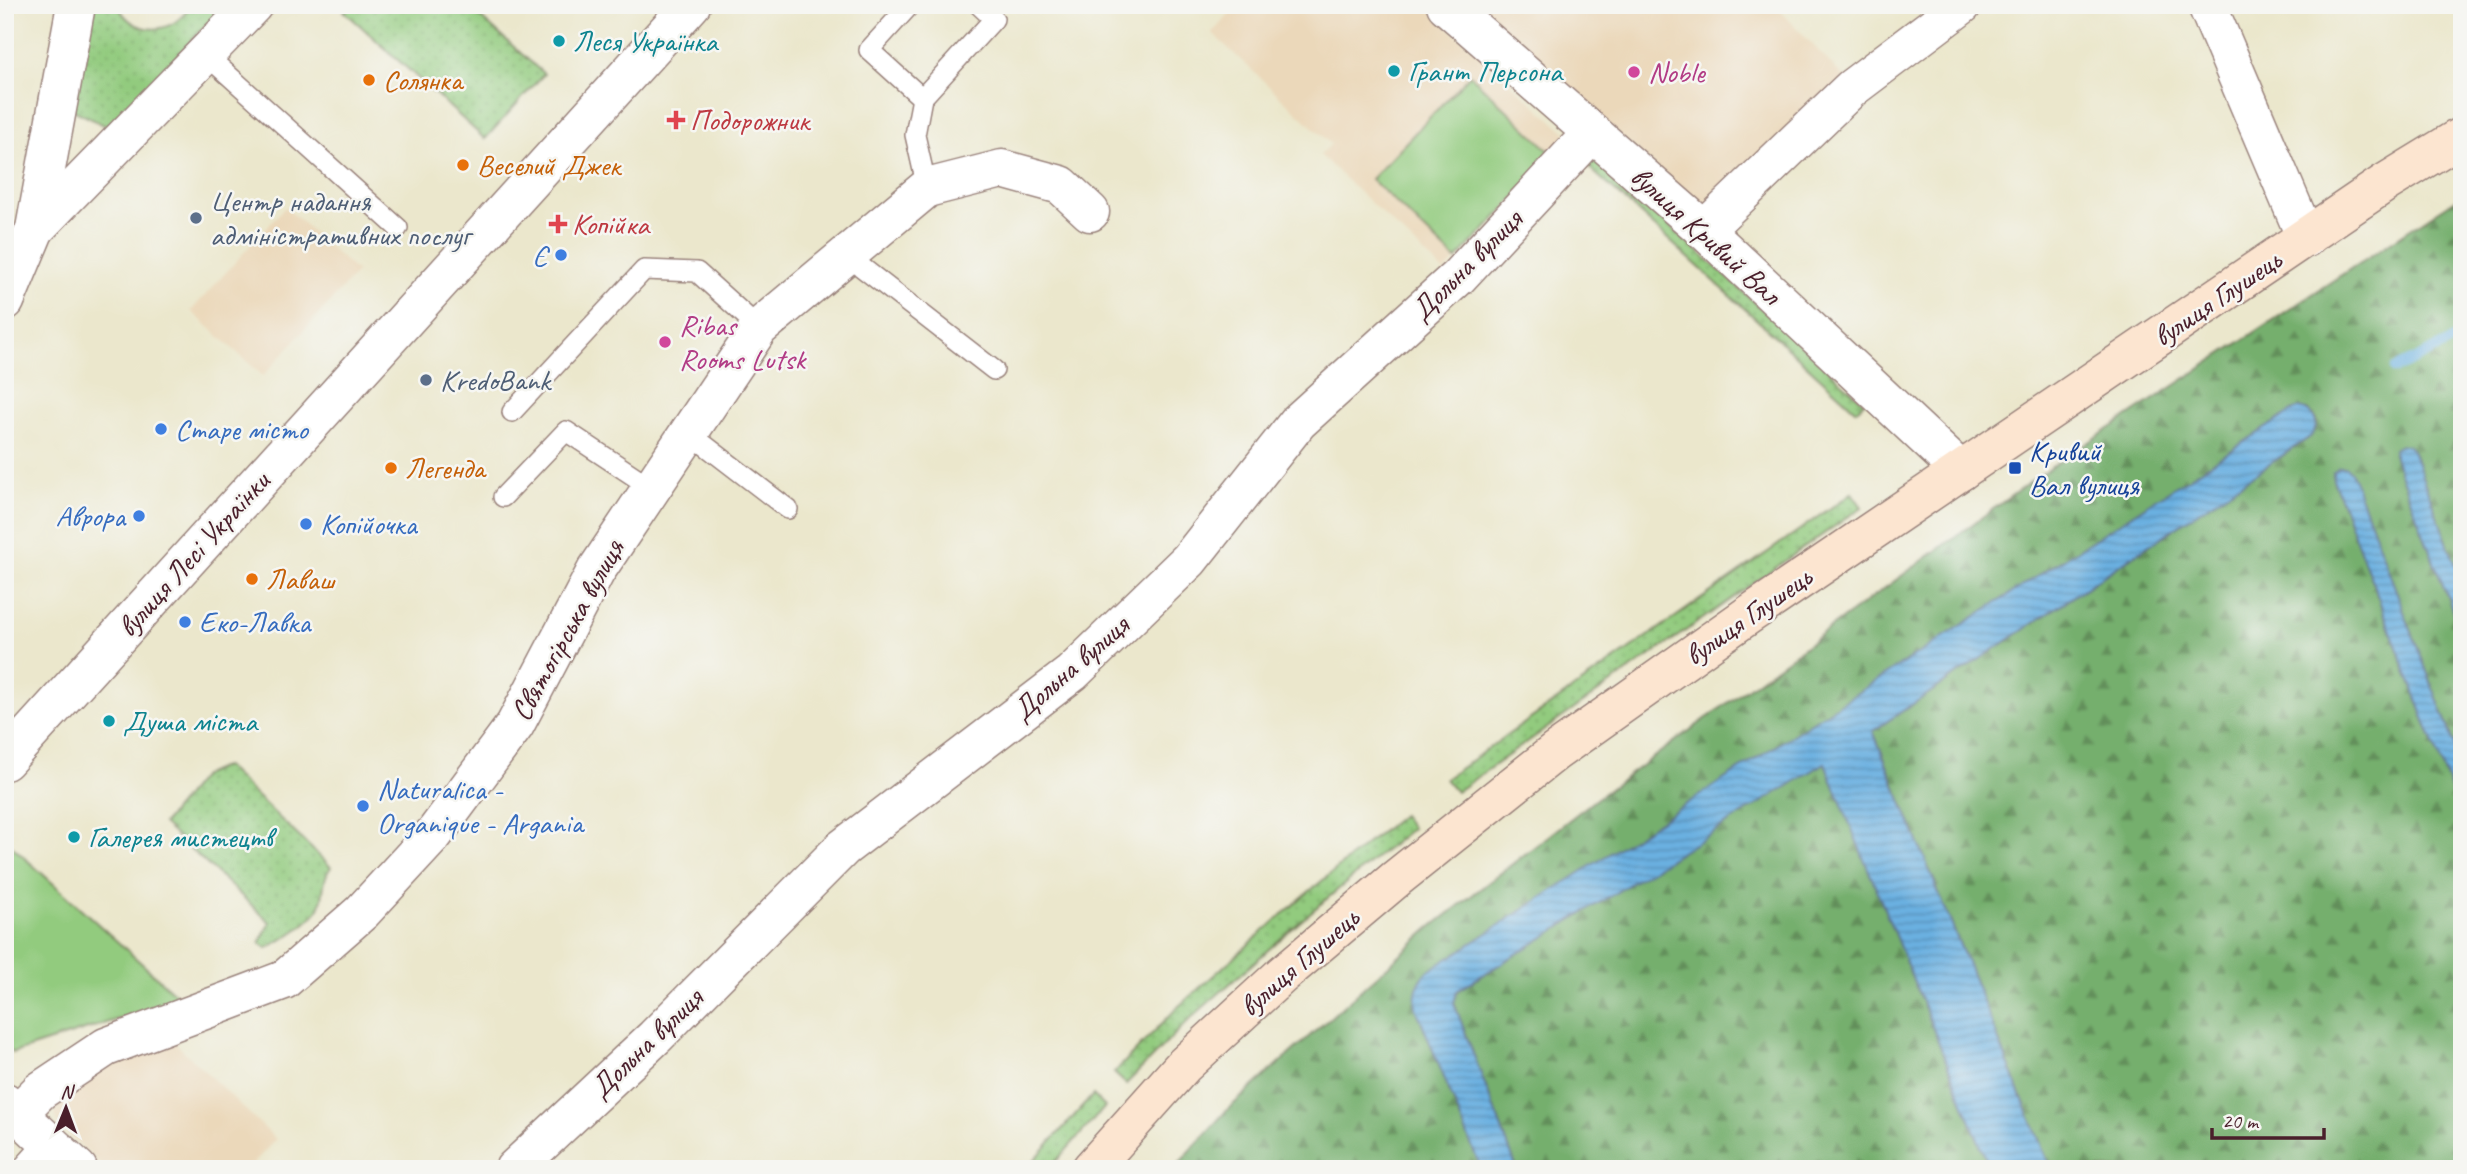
<svg xmlns="http://www.w3.org/2000/svg" width="2467" height="1174" viewBox="0 0 2467 1174" font-family="Caveat,sans-serif">
<defs>
<pattern id="grass-dots" width="8" height="8" patternUnits="userSpaceOnUse" patternTransform="scale(1.75)"><rect width="8" height="8" fill="#92cb7e"/><path d="M2 2h.1M6 6h.1" fill="none" stroke="#7fae6d" stroke-width="1.8" stroke-linecap="round"/></pattern>
<pattern id="forest-firs" width="22" height="20" patternUnits="userSpaceOnUse" patternTransform="scale(1.75)"><rect width="22" height="20" fill="#75af6d"/><path d="M5 1l3.5 6h-7zM16 11l3.5 6h-7z" fill="#628e5a"/></pattern>
<pattern id="water-rules" width="6" height="5" patternUnits="userSpaceOnUse" patternTransform="scale(1.75)"><rect width="6" height="5" fill="#6ab0e1"/><path d="M0 2.5h6" fill="none" stroke="#598fb7"/></pattern>
</defs>
<rect width="100%" height="100%" fill="#f6f6f2"/>
<filter id="ink" filterUnits="userSpaceOnUse"><feTurbulence type="fractalNoise" baseFrequency=".0143" numOctaves="2"/><feDisplacementMap in="SourceGraphic" scale="14" xChannelSelector="R" yChannelSelector="G"/><feConvolveMatrix kernelMatrix="1 2 1 2 8 2 1 2 1" color-interpolation-filters="sRGB"/></filter>
<filter id="wash" filterUnits="userSpaceOnUse"><feTurbulence type="fractalNoise" baseFrequency=".00686" numOctaves="4" result="noise"/><feDisplacementMap in="SourceGraphic" scale="28" xChannelSelector="R" yChannelSelector="G"/><feGaussianBlur stdDeviation="1.57" result="paint"/><feColorMatrix in="noise" values="0 0 0 0 0 0 0 0 0 0 0 0 0 0 0 0 0 1.4 0 .05"/><feComposite in="paint" operator="in"/></filter>
<g filter="url(#wash)">
<rect width="100%" height="100%" fill="#ebe7cc"/>
<g fill="#ebd8ba">
<path d="M1238 5H1423L1572 138 1444 272 1320 155 1331 144 1212 33Z"/>
<path d="M1476 5H1775L1845 79 1706 212Z"/>
<path d="M285 207 357 272 263 376 191 311Z"/>
<path d="M168 1036 276 1139 248 1169H106L58 1124 55 1113 61 1100 111 1057Z"/>
</g>
<g fill="url(#grass-dots)" stroke="#6e7554" stroke-width="2">
<path d="M94 5H118C132 37 175 36 190 5H209L217 13 110 128 73 110Z"/>
<path d="M349 5H467L544 74 485 139 344 11Z"/>
<path d="M1589 152 1864 402 1856 410 1581 160Z"/>
<path d="M1852 493 1862 507 1456 792 1445 779Z"/>
<path d="M225 766 331 867C323 877 324 891 321 903 316 921 282 940 267 948L260 943 270 922 163 824 202 776Z"/>
<path d="M1402 815 1412 828 1311 912 1190 1019 1126 1084 1114 1073 1178 1007 1300 899Z"/>
<path d="M1093 1095 1105 1107 1049 1169H1026Z"/>
</g>
<g fill="url(#forest-firs)" stroke="#60674c" stroke-width="2">
<path d="M2462 195V581L2412 450 2394 449V457L2462 635V764L2351 473 2333 472V479L2462 818V1169H2051L1873 731 2310 437 2317 423 2314 415 2308 410 1416 1008 1481 1169H1174L1226 1111 1430 928 1596 799 2041 474Z"/>
<path d="M1825 762 1990 1169H1517L1454 1003 1457 991Z"/>
</g>
<g fill="#92cb7e" stroke="#6e7554" stroke-width="2">
<path d="M1470 75 1555 156 1456 260 1371 179Z"/>
<path d="M5 840 181 999 13 1053 5 1046Z"/>
</g>
<g fill="url(#water-rules)" stroke="#5a6886" stroke-width="2">
<path d="M2300 408C2316 412 2321 425 2310 437L1873 731 2051 1169H1990L1825 763 1457 991 1454 1003 1517 1169H1481L1416 1008C1414 992 1417 984 1427 972L2292 411Z"/>
<path d="M2400 445H2407L2412 450 2462 581V635L2394 457V449Z"/>
<path d="M2339 467H2346L2351 472 2462 764V818L2333 479V472Z"/>
</g>
<g fill="none" stroke-linecap="round" stroke-linejoin="round">
<path stroke="#6ab0e1" stroke-width="10" d="M2395 369 2462 336"/>
</g>
</g>
<g filter="url(#ink)">
<g fill="none" stroke-linecap="round" stroke-linejoin="round">
<defs>
<g id="lane">
<path d="M910 5 869 50 922 98"/>
<path d="M205 54 398 228"/>
<path d="M927 188 915 135 922 98 994 19 979 5"/>
<path d="M846 255 994 370"/>
<path d="M512 412 644 270 697 272 759 328"/>
<path d="M689 433 788 509"/>
<path d="M503 497 566 431 652 488"/>
<path d="M21 1169 47 1140"/>
</g>
<g id="street">
<path d="M1446 5 1704 230 1961 471"/>
<path d="M2207 5 2306 238"/>
<path d="M35 229 253 5"/>
<path d="M1704 230 1852 88 1962 5"/>
<path d="M5 301 35 229 76 5"/>
<path d="M5 761 691 5"/>
<path d="M5 1102 78 1169"/>
<path d="M18 1113 40 1091 106 1047 284 980 362 912 434 834 515 725 596 571 759 328 927 188 1002 169 1061 185 1090 212"/>
<path d="M514 1169 655 1037 843 848 1072 673 1189 560 1298 422 1458 277 1592 133"/>
</g>
<path id="secondary" d="M1091 1169 1183 1066 1282 975 1397 878 1555 752 1747 616 2385 183 2462 136"/>
</defs>
<use href="#lane" stroke="#9a837c" stroke-width="22"/>
<use href="#street" stroke="#9a837c" stroke-width="41"/>
<use href="#secondary" stroke="#9a837c" stroke-width="41"/>
<use href="#lane" stroke="#fff" stroke-width="19"/>
<use href="#street" stroke="#fff" stroke-width="38"/>
<use href="#secondary" stroke="#fce5d0" stroke-width="38"/>
</g>
</g>
<g fill="#0f9aa8" stroke="#f6f6f2" stroke-width="2.5">
<circle cx="559" cy="41" r="7"/>
<circle cx="1394" cy="71" r="7"/>
<circle cx="109" cy="721" r="7"/>
<circle cx="74" cy="837" r="7"/>
</g>
<g fill="#d1479c" stroke="#f6f6f2" stroke-width="2.5">
<circle cx="1634" cy="72" r="7"/>
<circle cx="665" cy="342" r="7"/>
</g>
<g fill="#e8710a" stroke="#f6f6f2" stroke-width="2.5">
<circle cx="369" cy="80" r="7"/>
<circle cx="463" cy="165" r="7"/>
<circle cx="391" cy="468" r="7"/>
<circle cx="252" cy="579" r="7"/>
</g>
<g fill="#e0444e" stroke="#f6f6f2" stroke-width="2.5">
<path d="M672.5 109.5h7v7h7v7h-7v7h-7v-7h-7v-7h7z"/>
<path d="M554.5 213.5h7v7h7v7h-7v7h-7v-7h-7v-7h7z"/>
</g>
<g fill="#5c6f8a" stroke="#f6f6f2" stroke-width="2.5">
<circle cx="196" cy="218" r="7"/>
<circle cx="426" cy="380" r="7"/>
</g>
<g fill="#3f7fe0" stroke="#f6f6f2" stroke-width="2.5">
<circle cx="561" cy="255" r="7"/>
<circle cx="161" cy="429" r="7"/>
<circle cx="139" cy="516" r="7"/>
<circle cx="306" cy="524" r="7"/>
<circle cx="185" cy="622" r="7"/>
<circle cx="363" cy="806" r="7"/>
</g>
<rect fill="#1a4fb4" stroke="#f6f6f2" stroke-width="2.5" x="2008" y="461" width="14" height="14" rx="3.5"/>
<g text-anchor="middle" stroke-width="5" stroke-linejoin="round" paint-order="stroke">
<g font-size="30" fill="#0d838f" stroke="#f6f6f2" text-anchor="start">
<text x="573" y="51">Леся Українка</text>
<text x="1408" y="81">Грант Персона</text>
<text x="123" y="731">Душа міста</text>
<text x="88" y="847">Галерея мистецтв</text>
</g>
<g font-size="30" fill="#b23c85" stroke="#f6f6f2" text-anchor="start">
<text x="1648" y="82">Noble</text>
<text x="679" y="335">Ribas<tspan x="679" dy="34">Rooms Lutsk</tspan></text>
</g>
<g font-size="30" fill="#c56008" stroke="#f6f6f2" text-anchor="start">
<text x="383" y="90">Солянка</text>
<text x="477" y="175">Веселий Джек</text>
<text x="405" y="478">Легенда</text>
<text x="266" y="589">Лаваш</text>
</g>
<g font-size="30" fill="#be3a42" stroke="#f6f6f2" text-anchor="start">
<text x="690" y="130">Подорожник</text>
<text x="572" y="234">Копійка</text>
</g>
<g font-size="30" fill="#4e5e75" stroke="#f6f6f2" text-anchor="start">
<text x="210" y="211">Центр надання<tspan x="210" dy="34">адміністративних послуг</tspan></text>
<text x="440" y="390">KredoBank</text>
</g>
<g font-size="30" fill="#4a1f2b" stroke="#f6f6f2">
<text transform="translate(1706 235) rotate(42)" y="10">вулиця Кривий Вал</text>
<text transform="translate(1466 265) rotate(-45)" y="10">Дольна вулиця</text>
<text transform="translate(2217 298) rotate(-34)" y="10">вулиця Глушець</text>
<text transform="translate(193 554) rotate(-48)" y="10">вулиця Лесі Українки</text>
<text transform="translate(1748 616) rotate(-35)" y="10">вулиця Глушець</text>
<text transform="translate(567 630) rotate(-61)" y="10">Святогірська вулиця</text>
<text transform="translate(1070 668) rotate(-41)" y="10">Дольна вулиця</text>
<text transform="translate(1299 962) rotate(-41)" y="10">вулиця Глушець</text>
<text transform="translate(646 1043) rotate(-44)" y="10">Дольна вулиця</text>
</g>
<g font-size="30" fill="#366cbe" stroke="#f6f6f2" text-anchor="start">
<text x="547" y="265" text-anchor="end">Є</text>
<text x="175" y="439">Старе місто</text>
<text x="125" y="526" text-anchor="end">Аврора</text>
<text x="320" y="534">Копійочка</text>
<text x="199" y="632">Еко-Лавка</text>
<text x="377" y="799">Naturalica -<tspan x="377" dy="34">Organique - Argania</tspan></text>
</g>
<g font-size="30" fill="#164399" stroke="#f6f6f2" text-anchor="start">
<text x="2029" y="461">Кривий<tspan x="2029" dy="34">Вал вулиця</tspan></text>
</g>
</g>
<rect width="2467" height="1174" fill="none" stroke="#f6f6f2" stroke-width="28"/>
<g transform="translate(66 1108) rotate(1)" stroke="#f6f6f2" stroke-width="5" paint-order="stroke">
<path d="M0-5L12 26L0 18L-12 26Z" fill="#4a1f2b"/>
<text y="-10" font-size="19" font-weight="bold" text-anchor="middle" fill="#4a1f2b">N</text>
</g>
<path d="M2212 1128v10h112v-10" fill="none" stroke="#4a1f2b" stroke-width="3.5"/>
<text x="2222" y="1128" font-size="21" fill="#4a1f2b" stroke="#f6f6f2" stroke-width="5" paint-order="stroke">20 m</text>
</svg>
